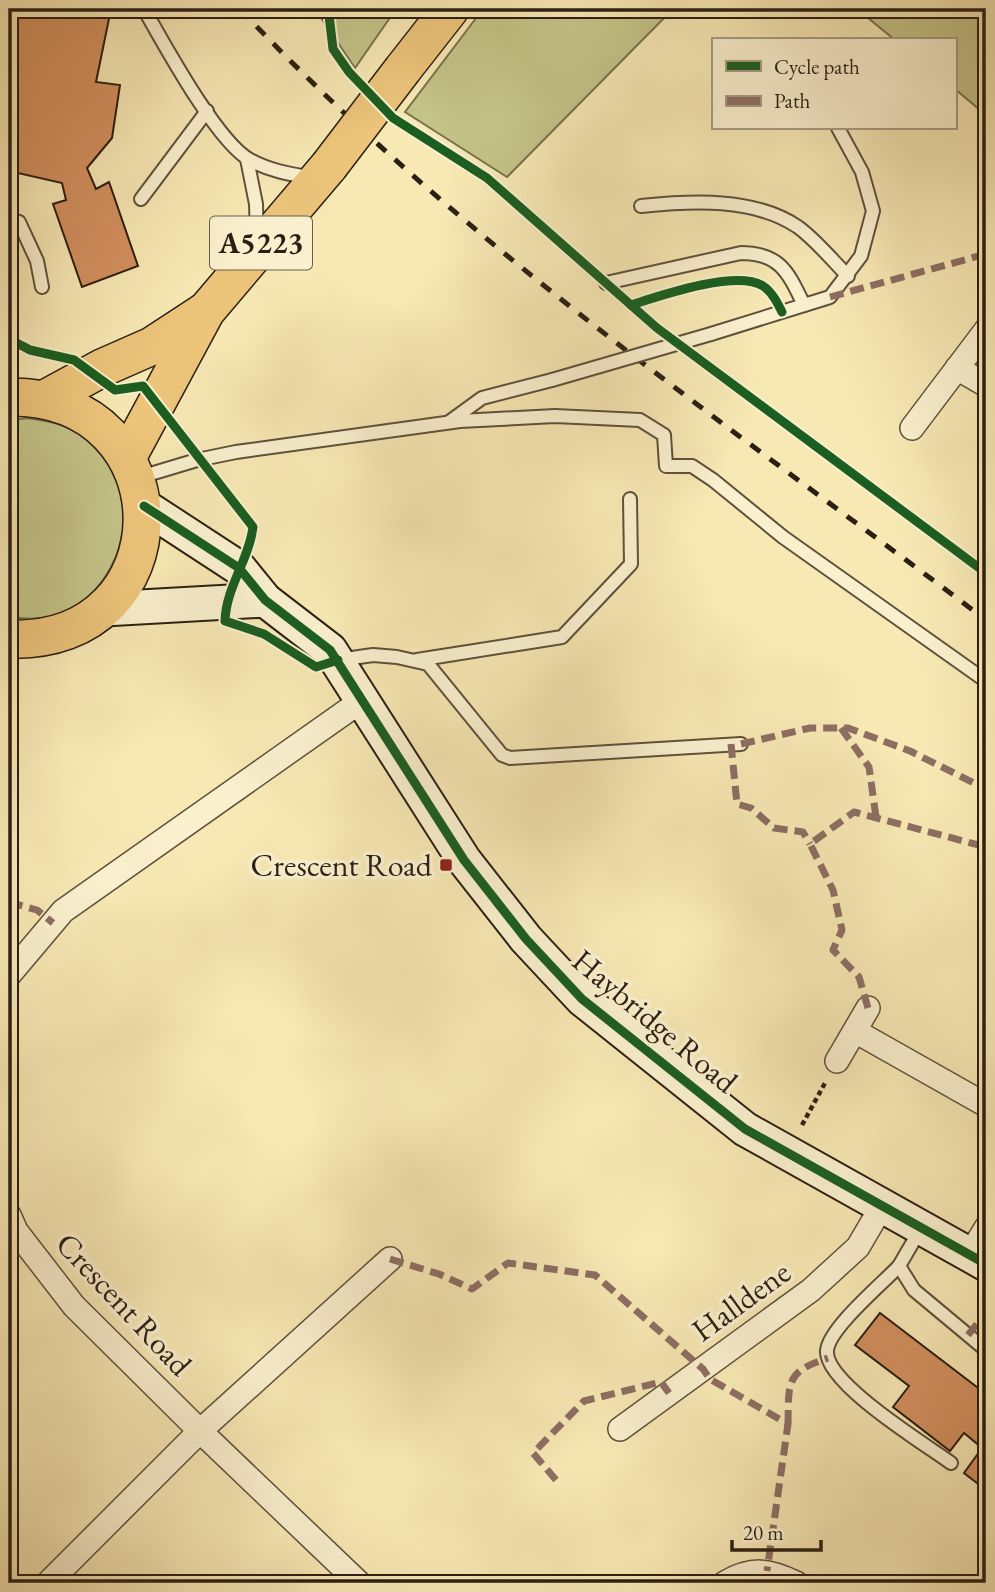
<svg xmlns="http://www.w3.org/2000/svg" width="995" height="1592" viewBox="0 0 995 1592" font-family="'EB Garamond',serif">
<rect width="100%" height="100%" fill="#f7e8b4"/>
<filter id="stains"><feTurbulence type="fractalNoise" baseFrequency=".00286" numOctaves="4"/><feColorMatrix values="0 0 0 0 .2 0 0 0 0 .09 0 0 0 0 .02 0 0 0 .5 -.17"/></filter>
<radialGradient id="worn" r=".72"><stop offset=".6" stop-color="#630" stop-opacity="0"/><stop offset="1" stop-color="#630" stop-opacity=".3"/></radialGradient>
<g fill="#c4c488" stroke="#78724e" stroke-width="2">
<path d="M315 9H396L355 68Z"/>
<path d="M483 9H673L507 177 405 112Z"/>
<path d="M857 9H986V115L955 89V40H895Z"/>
<path d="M27 418C37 420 48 421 58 424 73 428 88 439 98 451 161 521 98 638 9 616V421Z"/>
</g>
<g fill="#d28f5e" stroke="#2b1f14" stroke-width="2">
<path d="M9 9H111L96 82 120 85 112 138 87 168 96 189 109 182 138 266 82 287 53 204 66 200 62 183 9 171Z"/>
<path d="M880 1313 986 1394V1490L964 1473 982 1448 964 1433 950 1451 893 1407 909 1386 855 1345Z"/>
</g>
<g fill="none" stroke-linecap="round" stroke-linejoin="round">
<defs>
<g id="lane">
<path d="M144 9C164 44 217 142 250 160 270 171 290 174 313 178"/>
<path d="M247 159 256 204 257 238"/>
<path d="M141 199 207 111"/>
<path d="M641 206C691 201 754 197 798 227 816 240 832 260 848 276"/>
<path d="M9 219 19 222 37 261 42 287"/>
<path d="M606 283 741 253C780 253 788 272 804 305"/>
<path d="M711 334 830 297 861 256 873 211 862 172 838 128"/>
<path d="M449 422 482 398 552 380"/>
<path d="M137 478 197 460 236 452 460 421 555 416 640 420 664 435 666 466H692L713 480 783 537 986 681"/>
<path d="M338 660 373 655 397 657 428 664 502 755 510 758 741 744"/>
<path d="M417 660 562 637 631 564 630 499"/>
<path d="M920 1230 899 1266 914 1290 986 1350"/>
<path d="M899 1266C883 1283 828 1329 827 1351 825 1383 925 1444 951 1463"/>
</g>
<g id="street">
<path d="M957 368 986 385"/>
<path d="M912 428 986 330"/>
<path d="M9 975 63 911 361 701"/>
<path d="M855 1031 986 1105"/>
<path d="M837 1061 868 1008"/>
<path d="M9 1215 16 1231 74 1306 200 1431 390 1259"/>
<path d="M970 1254 986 1228"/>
<path d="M620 1429 811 1290 858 1247 882 1206"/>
<path d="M49 1582 200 1431 359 1583"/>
<path d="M725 1583C752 1567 769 1570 796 1583"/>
</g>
<g id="secondary">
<path d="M144 506 239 568 265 600 330 650 464 860 526 939 582 999 745 1129 986 1264"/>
<path d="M104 609 265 600"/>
</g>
<g id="primary">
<path d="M403 69 450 9"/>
<path d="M9 397C188 395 185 646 9 639"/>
<path d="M45 399 102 368 152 346 204 312"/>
<path d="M127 458 206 311 329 166"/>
</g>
</defs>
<use href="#lane" stroke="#5e513c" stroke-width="16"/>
<use href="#street" stroke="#5e513c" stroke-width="26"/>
<use href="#secondary" stroke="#2b1f14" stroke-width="37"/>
<use href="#primary" stroke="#2b1f14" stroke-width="40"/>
<path stroke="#2b1f14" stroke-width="4.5" stroke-dasharray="5 3.5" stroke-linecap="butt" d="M802 1125 825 1083"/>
<use href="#lane" stroke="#faf0ce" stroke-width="12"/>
<use href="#street" stroke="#faf0ce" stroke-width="23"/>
<use href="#secondary" stroke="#faf0ce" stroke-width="33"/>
<use href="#primary" stroke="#ecc47a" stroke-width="37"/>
<path stroke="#2b1f14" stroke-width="5" stroke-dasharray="12 12" stroke-linecap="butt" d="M240 9C460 243 731 427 986 620"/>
<defs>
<path id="lane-bridge" d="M552 380 711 334"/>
<path id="primary-bridge" d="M329 166 403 69"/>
</defs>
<use href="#lane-bridge" stroke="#5e513c" stroke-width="16" stroke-linecap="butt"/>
<use href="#primary-bridge" stroke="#2b1f14" stroke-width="40" stroke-linecap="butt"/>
<use href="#lane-bridge" stroke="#faf0ce" stroke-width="12"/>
<use href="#primary-bridge" stroke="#ecc47a" stroke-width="37"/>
<g stroke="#8d6e63" stroke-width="7" stroke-dasharray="14 7" stroke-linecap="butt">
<path d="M830 297 986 254"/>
<path d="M841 728 869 767 876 817"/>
<path d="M731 744 737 804 751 808 774 828 803 832 810 844"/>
<path d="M741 744 810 728H848L910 751 986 789"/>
<path d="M9 902 37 910 53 923"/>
<path d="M868 1008 859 977 833 950 842 930 833 890 810 844 854 812 986 847"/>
<path d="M390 1259 439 1274 472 1289 508 1263 595 1275 703 1369 710 1379 788 1424 767 1571"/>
<path d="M968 1335 986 1313"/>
<path d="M788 1424C789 1382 785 1372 828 1358"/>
<path d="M556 1480 533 1453 584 1401 661 1382 669 1393"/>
</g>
<defs>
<g id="cycleway">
<path d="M332 9 329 15 333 49 349 72 393 118 487 178 657 328 986 573"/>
<path d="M631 305C659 296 737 269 763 286 772 292 777 302 782 312"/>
<path d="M9 339 30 350 74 360 115 390 143 386 253 527C249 560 226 587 225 621L264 634 316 667 338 660"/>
<path d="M144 506 239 568 265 600 330 650 464 860 526 939 582 999 745 1129 986 1264"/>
</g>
</defs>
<use href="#cycleway" stroke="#faf0ce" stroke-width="13"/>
<use href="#cycleway" stroke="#1b5e20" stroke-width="9"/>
</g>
<rect fill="#8f2418" stroke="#faf0ce" stroke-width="2.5" x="439" y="858" width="14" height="14" rx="3.5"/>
<g text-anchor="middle" stroke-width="7" stroke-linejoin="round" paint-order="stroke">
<rect fill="#faf0ce" stroke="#695e4c" stroke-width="2" x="210" y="216.5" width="102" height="53" rx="5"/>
<g font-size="30" font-weight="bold" fill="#2b1f14">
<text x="261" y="253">A5223</text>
</g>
<g font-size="32" fill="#2b1f14" stroke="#faf0ce" text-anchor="end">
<text x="432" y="876">Crescent Road</text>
</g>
<g font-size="32" fill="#2b1f14" stroke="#faf0ce">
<text transform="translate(655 1021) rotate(40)" y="11">Haybridge Road</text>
<text transform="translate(741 1301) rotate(-36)" y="11">Halldene</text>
<text transform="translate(124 1304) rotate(47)" y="11">Crescent Road</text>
</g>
</g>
<rect width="995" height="1592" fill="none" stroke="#f7e8b4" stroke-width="35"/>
<rect x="10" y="10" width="974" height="1571" fill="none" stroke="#2b1f14" stroke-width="3.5"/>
<rect x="18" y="18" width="960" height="1557" fill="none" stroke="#2b1f14" stroke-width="2"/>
<rect x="712" y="38" width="245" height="91" fill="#faf0ce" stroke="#a79c84" stroke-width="2"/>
<rect x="726" y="61" width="35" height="10" fill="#1b5e20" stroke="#a79c84" stroke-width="2"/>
<text x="774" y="74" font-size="21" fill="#2b1f14">Cycle path</text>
<rect x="726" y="96" width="35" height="10" fill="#8d6e63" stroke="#a79c84" stroke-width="2"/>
<text x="774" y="108" font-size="21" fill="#2b1f14">Path</text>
<path d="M732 1540v10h89v-10" fill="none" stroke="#2b1f14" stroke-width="3.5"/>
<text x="743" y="1540" font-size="21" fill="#2b1f14" stroke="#faf0ce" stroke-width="5" paint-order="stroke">20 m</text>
<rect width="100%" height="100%" filter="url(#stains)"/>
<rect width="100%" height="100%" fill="url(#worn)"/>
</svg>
